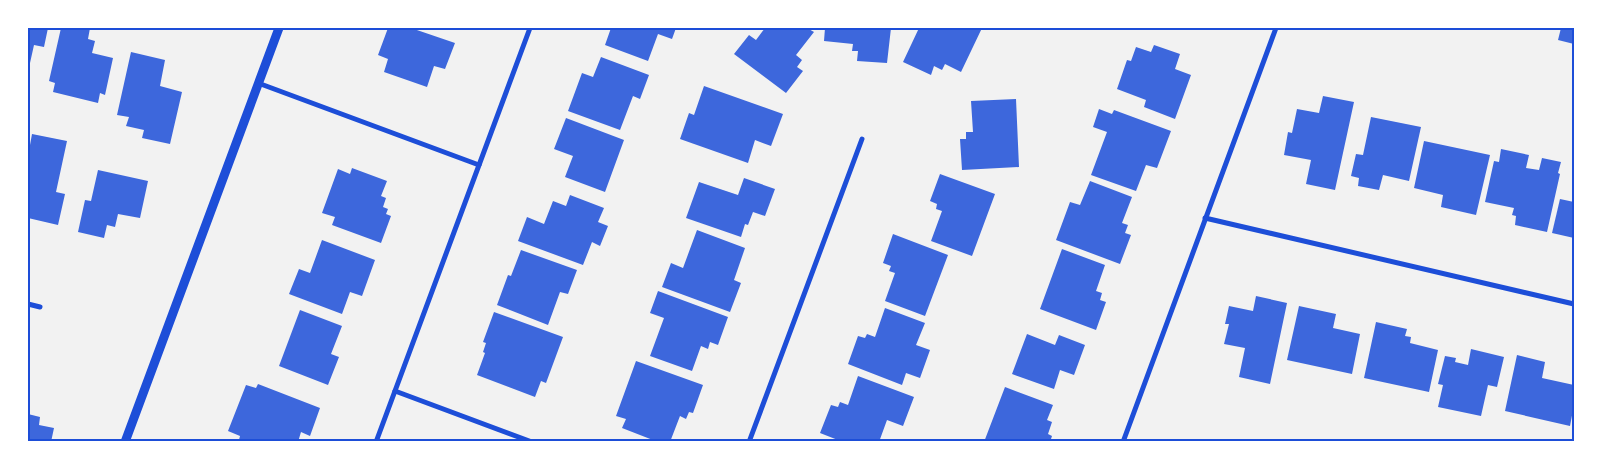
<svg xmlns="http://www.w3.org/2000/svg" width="1602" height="469" viewBox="0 0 1602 469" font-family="'Public Sans',sans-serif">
<rect width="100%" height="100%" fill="#f2f2f2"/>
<g fill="#3d67dc">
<path d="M28 28H48L44 47 34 45 28 72Z"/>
<path d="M61 28H90L88 39 95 41 92 53 113 58 105 95 100 93 98 103 53 92 55 83 49 81Z"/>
<path d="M388 28H411L455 43 445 69 434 66 427 87 384 72 388 59 378 55Z"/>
<path d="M611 28H676L672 39 658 34 648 61 605 45Z"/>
<path d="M765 28H807L814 32 796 55 802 60 797 67 803 71 786 93 734 54 749 35 756 40Z"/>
<path d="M825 28H891L887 63 857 61 858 51H852L853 44 824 41Z"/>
<path d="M919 28H982L961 72 945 64 942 70 934 66 931 75 903 62Z"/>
<path d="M1561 28H1574V44L1558 40Z"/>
<path d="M1154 45 1180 54 1175 69 1191 75 1175 119 1144 107 1146 100 1117 89 1127 60 1131 61 1136 47 1151 52Z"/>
<path d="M131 52 165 60 160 86 182 92 170 144 142 138 144 130 126 126 129 117 117 115Z"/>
<path d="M601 57 649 75 640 99 633 96 620 130 568 111 582 73 593 77Z"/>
<path d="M704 86 783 114 771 146 755 140 748 163 680 139 689 113 694 115Z"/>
<path d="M1323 96 1354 102 1335 190 1306 184 1311 160 1284 155 1288 132 1292 133 1297 109 1319 113Z"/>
<path d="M1016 99 1019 167 962 170 960 139H966V132H973L971 101Z"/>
<path d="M1099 109 1112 114 1114 110 1171 131 1157 168 1146 165 1136 191 1091 175 1107 132 1093 127Z"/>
<path d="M1371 117 1421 127 1409 181 1383 175 1379 190 1358 186 1359 178 1351 176 1356 154 1363 155Z"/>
<path d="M566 118 624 140 605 192 565 177 573 156 554 149Z"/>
<path d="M32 134 67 141 56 192 65 194 58 225 28 218V203L30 190H28V156Z"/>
<path d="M1424 141 1490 155 1476 215 1441 207 1443 195 1414 188Z"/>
<path d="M1501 149 1529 155 1526 168 1539 170 1542 158 1561 162 1558 173 1560 174 1547 232 1515 225 1516 216 1512 215 1514 208 1485 202 1494 161 1499 162Z"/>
<path d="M352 168 387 181 381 196 386 198 383 207 388 209 386 214 391 216 381 243 332 225 335 217 322 213 338 169 350 174Z"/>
<path d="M98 170 148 181 140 218 118 214 115 227 107 225 104 238 78 232 85 200 91 201Z"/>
<path d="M940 174 995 194 972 256 931 241 942 211 936 209 937 204 930 201Z"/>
<path d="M744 178 775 189 765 216 753 212 748 225 745 224 741 237 686 218 699 182 738 195Z"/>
<path d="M1090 181 1132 197 1122 223 1128 225 1125 233 1131 235 1120 264 1056 240 1070 202 1080 205Z"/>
<path d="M570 195 604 208 598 222 608 226 600 246 592 242 583 265 518 241 527 217 544 224 553 201 566 206Z"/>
<path d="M1560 199 1574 202V238L1552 233Z"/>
<path d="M697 230 745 248 734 280 741 283 730 312 662 287 671 263 683 268Z"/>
<path d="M893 234 948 255 925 316 885 301 895 273 889 271 891 266 883 263Z"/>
<path d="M322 240 375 260 362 296 350 292 342 314 289 294 299 269 310 273Z"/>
<path d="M1062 249 1105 265 1096 291 1102 293 1100 300 1106 302 1096 330 1040 309Z"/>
<path d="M521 250 577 270 568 294 560 292 548 325 497 305 508 275 511 276Z"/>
<path d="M658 291 728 317 718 345 710 342 708 349 701 346 692 371 650 356 664 318 650 313Z"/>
<path d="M1256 296 1287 303 1270 384 1239 377 1245 348 1224 344 1229 324H1225L1229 306 1253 311Z"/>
<path d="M1299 306 1336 314 1333 328 1360 334 1352 374 1287 360Z"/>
<path d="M885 308 925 323 916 345 930 350 920 378 906 373 902 385 848 364 858 336 865 338 867 334 875 337Z"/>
<path d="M300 310 342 326 331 354 339 357 328 385 279 366Z"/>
<path d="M494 312 563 337 546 383 541 381 535 397 477 375 485 353 483 352 486 343 483 342Z"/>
<path d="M1376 322 1407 329 1405 336 1411 337 1410 343 1438 350 1429 392 1364 378Z"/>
<path d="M1027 334 1055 345 1059 335 1085 345 1074 375 1060 370 1054 389 1012 374Z"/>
<path d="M1471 349 1504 357 1497 387 1488 385 1481 416 1438 407 1443 385 1438 384 1445 356 1456 358 1455 362 1468 365Z"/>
<path d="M1517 355 1545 362 1542 378 1574 385V405L1570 426 1505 411Z"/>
<path d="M636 361 703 385 693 413 689 412 686 419 680 416 670 442H658L622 428 626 419 616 416Z"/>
<path d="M858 376 914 397 903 426 887 420 879 442H843L820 433 831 405 838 407 840 402 848 405Z"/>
<path d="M258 384 320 408 310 436 301 432 298 442H242L239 440 240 436 228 431 246 385 256 388Z"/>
<path d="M1005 387 1053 405 1047 420 1052 422 1048 434 1052 436 1050 442H984Z"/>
<path d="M28 414 40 417 39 425 54 428 51 442H28Z"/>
</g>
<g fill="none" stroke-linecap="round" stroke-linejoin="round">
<g stroke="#1d4ed8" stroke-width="5">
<path d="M258 83 479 165"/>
<path d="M1205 218 1574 304"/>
<path d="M28 304 40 307"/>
<path d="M395 391 532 442"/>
<path d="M376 442 530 28"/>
<path d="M749 442 862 139"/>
<path d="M1123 442 1276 28"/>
</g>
<path stroke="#1d4ed8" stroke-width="9" d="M125 442 279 28"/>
</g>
<rect width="1602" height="469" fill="none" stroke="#ffffff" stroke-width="58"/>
<rect x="29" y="29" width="1544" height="411" fill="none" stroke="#1d4ed8" stroke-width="2"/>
</svg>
